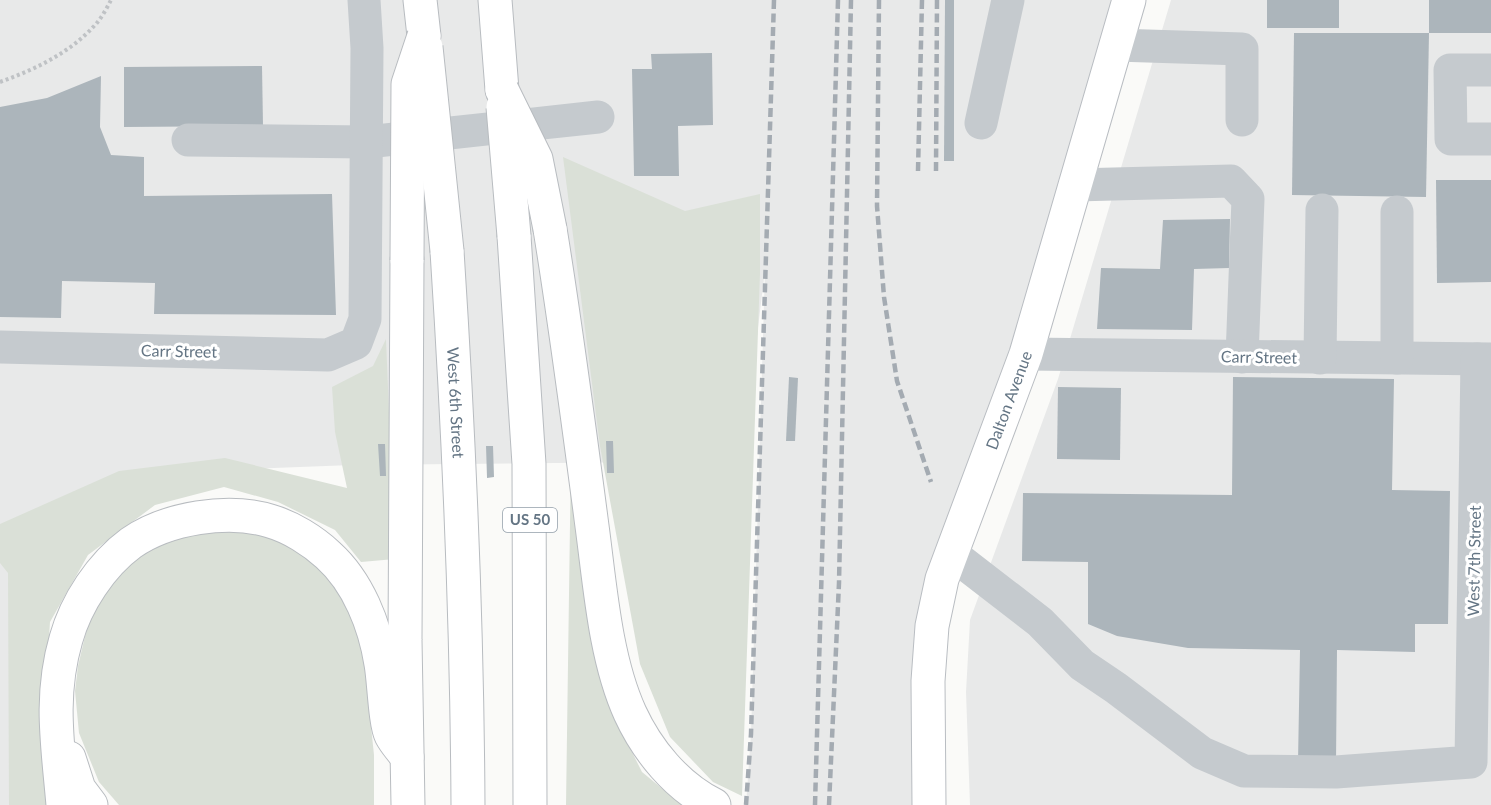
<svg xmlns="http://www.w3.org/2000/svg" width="1491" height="805" viewBox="0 0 1491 805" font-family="Lato,sans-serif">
<rect width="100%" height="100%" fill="#fafaf8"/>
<g fill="#e8e9e9">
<path d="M0 0H1129L942 579 929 805H746L751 734 765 270 744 443 651 462 352 465 224 470 39 563 36 805H0Z"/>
<path d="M1171 0H1491V805H970L966 692 970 620 1058 379Z"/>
</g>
<g fill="#dae0d7">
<path d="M563 157 685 211 760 194V273L742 796 713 782 670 737 640 664 600 446Z"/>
<path d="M386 339 395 559 361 562 335 530 278 502 224 487 155 505 88 555 50 622 43 732 47 805H9L8 573 0 563V524L119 471 225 458 347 488 335 432 332 387 373 366Z"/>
<path d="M571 453 614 716 642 772 682 805H566Z"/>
<path d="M243 527 304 551 343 590 361 632 374 755V805H119L99 782 79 733 75 691 78 666 91 611 115 575 166 535Z"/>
</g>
<g fill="#acb5bb">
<path d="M945 0H954V161H944Z"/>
<rect x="1267" y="0" width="72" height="28"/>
<rect x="1429" y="0" width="62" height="33"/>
<path d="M1294 33H1429L1426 197 1292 195Z"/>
<path d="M712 53 713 125 678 126 679 176H634L632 69H652L651 54Z"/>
<path d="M262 66 263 126 124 127V67Z"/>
<path d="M101 76 100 127 111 155 144 157V196L332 194 336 315 154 314 155 283 62 281 61 318 0 317V107L47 98Z"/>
<path d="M1436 180H1491V282L1437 283Z"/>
<path d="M1230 219 1229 268 1194 269 1192 330 1097 329 1101 268 1160 269 1163 220Z"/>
<path d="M789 377 798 378 795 441H786Z"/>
<path d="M1233 377 1394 379 1392 490 1450 491 1448 624H1415V652L1337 650 1336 763 1298 762 1300 650 1188 648 1117 636 1088 624V562L1022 561 1023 493 1232 495Z"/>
<path d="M1058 387 1121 388 1120 460 1057 459Z"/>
<path d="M606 441H613L614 473H607Z"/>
<path d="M378 444H385L386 476H380Z"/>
<path d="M486 446H493L494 477 487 478Z"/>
</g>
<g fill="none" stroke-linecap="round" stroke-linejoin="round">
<defs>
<g id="major">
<path id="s1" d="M929 805 928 681 932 626 942 579 1026 354 1129 0"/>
</g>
<g id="highway">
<path d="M420 0 424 36"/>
<path d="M495 0 502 90"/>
<path d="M550 229C566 327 579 427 592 526 600 585 605 658 630 713 647 750 676 786 714 805"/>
<path d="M514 236 529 464 530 805"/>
<path id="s2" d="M447 251C459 436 467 620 468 805"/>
<path d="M407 260 405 640 408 805"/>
<path d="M69 758 79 789 91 805"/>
<path d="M63 805C58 746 49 697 66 639 76 603 101 565 131 543 167 518 228 508 270 521 291 527 313 541 328 555 358 582 375 625 381 664 384 680 385 723 391 735 395 743 402 750 407 757"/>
</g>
</defs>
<use href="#major" stroke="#b9bdc2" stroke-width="35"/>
<use href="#highway" stroke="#b8bcc0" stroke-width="35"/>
<path stroke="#bfc2c5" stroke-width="4" stroke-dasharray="3 3" stroke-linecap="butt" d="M0 82C36 69 70 53 96 24 102 17 107 8 111 0"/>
<g stroke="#c5cace" stroke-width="33">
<path d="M1116 45 1242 49V120"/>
<path d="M1491 70H1450L1451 139H1491"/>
<path d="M981 123 1008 0"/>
<path d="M188 140 367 142 598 117"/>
<path d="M1075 185 1231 181 1248 199 1242 357"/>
<path d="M0 347 328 355 356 343 365 319 367 48 364 0"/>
<path d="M1026 354 1491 359"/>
<path d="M1320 358 1322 210"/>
<path d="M1397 358V212"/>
<path d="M952 554 1040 622 1082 665 1116 688 1202 753 1244 771 1336 772 1471 762 1477 359"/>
</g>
<use href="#major" stroke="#fff" stroke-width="33"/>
<use href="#highway" stroke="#fff" stroke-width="33"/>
<g stroke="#a4abb2" stroke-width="4.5" stroke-dasharray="9 4.5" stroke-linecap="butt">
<path d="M879 0 877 206 884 297 897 381 931 482"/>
<path d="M918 171 922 0"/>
<path d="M936 171 937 0"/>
<path d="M746 805 751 734 774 0"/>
<path d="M815 805 838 0"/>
<path d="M829 805 839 583 851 0"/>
</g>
<defs>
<g id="highway-bridge">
<path d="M426 47 447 251"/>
<path d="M502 90 536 159 550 229"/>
<path d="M503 107 514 236"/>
<path d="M407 260 408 84 424 36"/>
</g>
</defs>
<use href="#highway-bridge" stroke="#b8bcc0" stroke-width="35" stroke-linecap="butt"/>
<use href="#highway-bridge" stroke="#fff" stroke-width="33"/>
</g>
<g text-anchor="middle" stroke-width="6" stroke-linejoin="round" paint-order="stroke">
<rect fill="#fff" stroke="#929ea9" stroke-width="1.5" x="503" y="508" width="54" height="24" rx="4.5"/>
<g font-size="15" font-weight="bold" fill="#647584">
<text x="530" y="525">US 50</text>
</g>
<g font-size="16" fill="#647584" stroke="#fff">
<text transform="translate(179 351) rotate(1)" y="6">Carr Street</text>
<text transform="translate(1259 357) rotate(1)" y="6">Carr Street</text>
<text dy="6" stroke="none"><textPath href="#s1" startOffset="418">Dalton Avenue</textPath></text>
<text dy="6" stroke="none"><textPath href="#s2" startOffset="152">West 6th Street</textPath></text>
<text transform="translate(1474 561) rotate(-89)" y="6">West 7th Street</text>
</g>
</g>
</svg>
